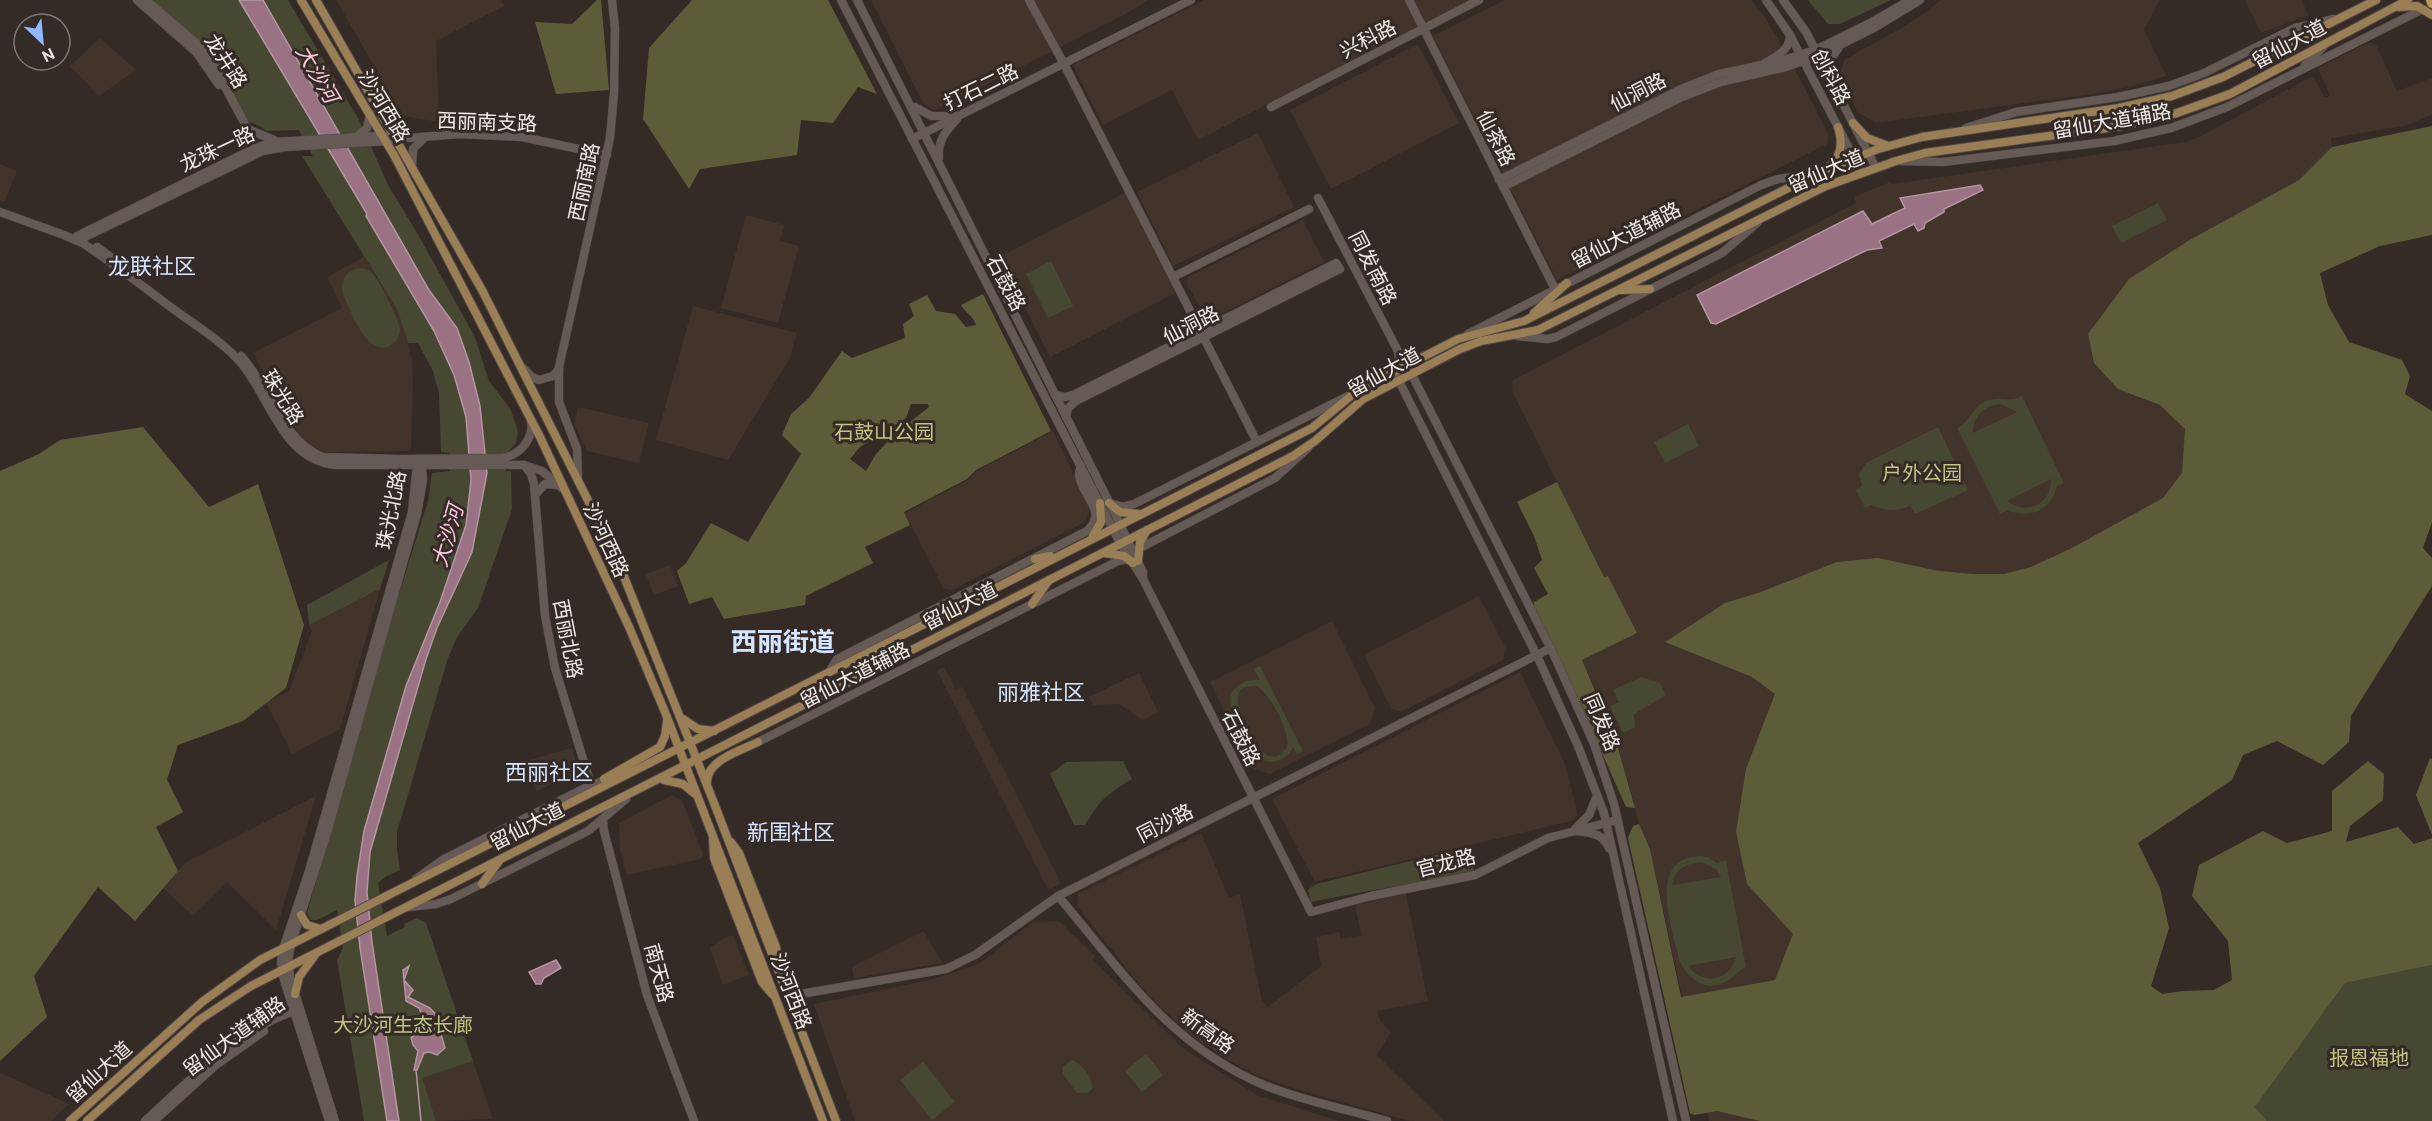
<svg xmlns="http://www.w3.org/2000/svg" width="2432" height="1121" viewBox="0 0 2432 1121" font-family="Ubuntu,'Noto Sans SC',sans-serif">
<rect width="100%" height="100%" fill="#342b26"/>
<g fill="#42332b">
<path d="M336 0H501L504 6 436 41 439 122 403 116Z"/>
<path d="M871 0H1148L1124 15 934 111 923 103Z"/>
<path d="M1204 0H1469L1198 140 1172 90 1103 125 1073 65Z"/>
<path d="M1505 0H1751L1763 14 1788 56 1829 135 1827 144 1557 280 1433 36Z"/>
<path d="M1941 0H2160L2144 29 2166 76 2134 86 2100 93 1876 123 1857 112 1840 75 1844 60 1912 22Z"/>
<path d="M2245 0H2301L2309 15 2261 33Z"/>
<path d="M100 38 136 70 99 96 70 66Z"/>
<path d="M2367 43H2372L2377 47 2397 91 2432 78V114L2409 125 2331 138 2332 147 2176 568 2094 1121H1709L1650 849 1640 830 1633 799 1606 713 1582 660 1636 633 1608 576 1604 577 1512 391 1513 380 1856 203 1854 197 1890 182 1892 184 2185 142 2197 138 2313 76 2324 97 2330 96 2318 68Z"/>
<path d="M1418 44 1459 123 1331 189 1290 110Z"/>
<path d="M1258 133 1294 207 1173 266 1137 192Z"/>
<path d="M0 164 17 171 4 202 0 200Z"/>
<path d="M1125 193 1176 293 1050 357 999 257Z"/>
<path d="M746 215 784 225 780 241 799 246 778 323 721 308Z"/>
<path d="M1303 220 1324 262 1211 319 1204 316 1186 281 1188 277Z"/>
<path d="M364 257 397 309 408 343 412 360 413 385 411 447 407 451 324 452 309 445 298 432 253 353 342 308 327 277Z"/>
<path d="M693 306 797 333 790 358 728 460 656 440Z"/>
<path d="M578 407 649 423 639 463 587 451 574 424Z"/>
<path d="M1053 431 1088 505 1089 511 1087 518 1083 523 952 590 944 589 905 513 968 480 977 471Z"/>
<path d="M670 565 678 586 654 595 646 574Z"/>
<path d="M380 589 340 729 292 754 266 702 289 691 312 631 309 625Z"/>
<path d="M1479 596 1505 647 1503 660 1401 712 1391 708 1364 655Z"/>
<path d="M1332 621 1375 708 1370 724 1270 774 1254 769 1210 682Z"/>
<path d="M944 667 956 689 962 687 1061 883 1048 890 937 670Z"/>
<path d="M1520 672 1565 764 1578 815 1571 821 1315 882 1272 799Z"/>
<path d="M1139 673 1158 712 1142 720 1119 704 1093 705 1089 697Z"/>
<path d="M572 748 578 770 537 791 525 761Z"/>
<path d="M672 795 682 800 703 854 700 859 627 875 620 849 619 823Z"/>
<path d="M316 796 276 930 227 882 193 916 163 888 186 862Z"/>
<path d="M1201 833 1229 898 1240 894 1262 1002 1268 1007 1321 966 1316 937 1339 932 1341 939 1361 935 1355 905 1406 894 1428 1001 1377 1011 1381 1022 1391 1032 1377 1055 1444 1121H1409L1296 1089 1254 1074 1228 1060 1191 1035 1158 1005 1138 983 1077 906 1078 894Z"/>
<path d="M1057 921 1061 923 1095 956 1093 959 1095 962 1184 1049 1257 1095 1339 1121H855L814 1004 929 980 962 970 980 963 1033 922Z"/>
<path d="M924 931 942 963 854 978 852 967Z"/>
<path d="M733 935 749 975 723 985 710 948 722 939Z"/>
<path d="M473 1061 493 1119 436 1121 421 1078Z"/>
<path d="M0 1073 21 1082 69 1104 51 1121H0Z"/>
</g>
<g fill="#474832" fill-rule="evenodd">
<path d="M152 0H288L359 120 389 187 416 231 475 337 489 381 511 410 518 432 516 443 504 456 506 471H511L512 509 478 608 457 637 448 658 397 832V850L400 870 387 876 378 883 387 936 405 927 404 924 417 918 426 923 473 1061 422 1078 436 1121H364L337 960 343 948 337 910 317 920H311L307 913 388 630 428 501 432 473 450 471 449 453 441 452 439 393 433 371 418 343H408L397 309 302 156H313L299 130 267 131 258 125 249 122 212 56 202 44Z"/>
<path d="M1808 0H1891L1840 24H1828Z"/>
<path d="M2158 203 2167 220 2121 243 2112 226Z"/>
<path d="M1051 261 1073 306 1048 318 1026 274Z"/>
<path d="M354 269C360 268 366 268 371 272 378 278 400 321 400 330 400 336 396 342 391 345 367 360 351 310 343 295 340 284 343 275 354 269Z"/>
<path d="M2022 396 2064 483 2057 486C2052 509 2030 520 2008 510L2000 514 1957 428C1971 421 1971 409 1984 402 2000 394 2007 404 2022 396ZM2001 404 2017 412 1973 433C1973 416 1984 405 2001 404ZM2051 479C2052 504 2026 516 2007 501Z"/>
<path d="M1688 424 1699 446 1665 463 1654 442Z"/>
<path d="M1938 427 1968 490 1915 514 1910 506C1895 512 1885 511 1871 505L1865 508 1856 490 1862 486 1859 474 1866 463Z"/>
<path d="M389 560 380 589 309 625 307 605Z"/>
<path d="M1260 666 1303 751 1297 754 1293 747C1286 762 1267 768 1255 754 1249 747 1246 737 1242 728 1238 722 1233 714 1231 707 1226 689 1244 678 1260 680L1254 669ZM1256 686C1269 691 1291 733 1287 747 1269 772 1256 743 1248 728 1241 713 1225 685 1256 686Z"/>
<path d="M1641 677 1660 683 1666 695 1634 714 1635 727 1623 733 1610 706 1619 702 1613 690Z"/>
<path d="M1123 761 1132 779C1108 793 1099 801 1085 825H1074L1050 774 1066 762Z"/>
<path d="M1464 848 1469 851 1474 871 1470 873C1417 883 1364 891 1311 902L1308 890 1316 884Z"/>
<path d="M1700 856 1707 857 1719 864V862L1726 861 1746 967C1737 970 1735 977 1727 981 1707 993 1689 980 1680 962 1673 930 1645 858 1700 856ZM1702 862 1717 870 1721 877 1672 885C1675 868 1686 864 1702 862ZM1736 957C1730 981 1703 986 1688 966Z"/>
<path d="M2432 965V1121H2267L2255 1107 2345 983Z"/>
<path d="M1146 1054 1163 1075 1142 1092 1125 1071Z"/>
<path d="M1072 1060C1082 1064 1094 1078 1092 1089L1088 1093H1077L1063 1074V1066Z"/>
<path d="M923 1062 955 1102 932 1120 900 1080Z"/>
</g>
<g fill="#5c5d38" fill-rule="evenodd">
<path d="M597 0H601L609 90 556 94 535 22 572 24Z"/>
<path d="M692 0H828L877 94 858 87 833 123 801 120 797 155 700 169 689 189 643 119 649 48Z"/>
<path d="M2432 126V235L2380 246 2320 273 2328 305 2349 342 2402 360 2410 376 2405 394 2432 411V522L2423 548 2432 558V586L2351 716 2349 742 2323 765 2277 741 2243 755 2232 780 2138 843 2160 888 2169 928 2151 986 2162 994 2183 991 2214 990 2232 980 2228 941 2192 896 2199 865 2263 831 2287 843 2332 831V791L2368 761 2384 774 2383 800 2350 826 2346 842 2398 827 2414 844 2432 838V965L2345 983 2255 1107 2267 1121H1760L1717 1111 1694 1115 1690 1113 1628 838 1633 826 1639 824 1650 849 1681 997 1775 980 1793 934 1747 884 1736 832 1746 769 1775 694 1752 677 1665 642 1725 603 1761 592 1837 562 1878 558 1939 571 1973 574H2004L2031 567 2072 548 2163 498 2182 473 2185 429 2160 405 2118 389 2094 363 2088 334 2129 279 2188 241 2299 180 2332 147Z"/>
<path d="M983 294 1051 431 976 470 967 479 904 512 910 525 865 547 873 563 806 596 805 605 724 619 712 597 689 604 677 571 686 563 711 523 748 542 801 454 782 435 791 414 809 398 842 351 852 358 905 338 903 324 914 316 909 304 927 295 936 311 955 314 966 327 976 325C974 316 965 313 961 305ZM911 404H928L929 407 895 434 876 454 866 471 850 459 860 447 906 418Z"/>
<path d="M143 427 209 507 258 484 304 625 286 688 243 721 178 745 167 780 183 812 156 827 178 871 135 921 98 887 34 976 47 1017 0 1061V471L39 454 60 440Z"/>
<path d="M1557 482 1604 577 1608 576 1637 633 1582 660 1615 738 1635 808 1626 807 1566 672 1533 606 1534 602 1548 594 1534 568 1542 560 1534 536 1517 502Z"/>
<path d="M2430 758 2432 759V835L2416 795Z"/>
</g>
<g fill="#9a7284" stroke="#b496a2" stroke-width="1.5">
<path d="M239 0H263L429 290 457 328 469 362 480 406 487 473 472 552 437 628 426 659 370 852 367 892 372 942 399 1121H387L360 948 355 900 357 876 364 831 406 686 440 602 466 525 471 480 466 417 454 375 434 331 366 216 367 214Z"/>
<path d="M1980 185 1983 190 1944 209V212L1925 223 1924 228 1918 231 1914 224 1879 241 1882 248 1867 250 1716 324 1711 323 1697 295 1863 211 1872 224 1905 208 1900 198Z"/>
<path d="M556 960 561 968 544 978 541 984H536L529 972Z"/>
<path d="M409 966 404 980 413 990 408 997 430 1008 442 1021 439 1027 445 1048 437 1055 429 1052 424 1053 417 1070H414L418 1051 413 1045 411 1038 425 1022 419 1008 406 1001 403 970Z"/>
</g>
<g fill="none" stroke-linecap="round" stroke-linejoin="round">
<path stroke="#b496a2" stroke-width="1.5" d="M416 1070 421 1121"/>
<defs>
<g id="secondary">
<path d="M137 0 196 52 219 85"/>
<path d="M146 0 202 48 215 68 252 137 254 151"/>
<path d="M841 0 1120 543 1143 579 1311 912 1371 896 1475 875 1548 838 1617 820"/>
<path d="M857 0 1117 518 1143 572V578"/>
<path d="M1029 0 1064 64 1257 442"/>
<path d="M1409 0 1555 289"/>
<path d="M1766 0 1790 35 1862 173"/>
<path d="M1783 0 1806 32 1876 168"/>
<path d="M1765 63C1777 56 1789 51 1790 36"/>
<path d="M2305 65 2324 46"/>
<path d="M1829 74 1831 58 1838 49"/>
<path d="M915 107 931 116H957"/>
<path d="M1271 107 1479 0"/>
<path d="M1966 128 2016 112 2118 97 2169 86 2204 73 2295 28 2334 19"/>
<path d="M250 130 274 140"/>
<path d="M356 137 367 128 370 114"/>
<path d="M912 139 1191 0"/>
<path d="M939 158C937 141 946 131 957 119"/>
<path d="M1900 161 1943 162 2114 141 2171 128 2227 107 2423 9"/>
<path d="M412 167 413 149 425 137"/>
<path d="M1499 180 1681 89 1719 74 1781 61 1815 50 1872 22 1910 0"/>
<path d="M1503 187 1682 97 1721 82 1786 67 1818 56 1874 28 1920 0"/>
<path d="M1318 198 1399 353 1398 363 1393 372"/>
<path d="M0 212 64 235 84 244C116 265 146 289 176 311 198 327 223 342 241 363 271 398 282 460 336 465H524L542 471 563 489"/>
<path d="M77 236 255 148 274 142 393 135 409 138 460 134 522 137 607 155"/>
<path d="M81 239 263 151 285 147 390 141"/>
<path d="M97 247 134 274"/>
<path d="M1173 277 1309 209"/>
<path d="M1468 334 1761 185 1778 179 1812 174"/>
<path d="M1517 336 1547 339 1556 337 1722 253 1758 222"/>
<path d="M1399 353 1409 357H1423"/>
<path d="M241 356C269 386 282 441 323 457L401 459 503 458C521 454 534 439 531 420"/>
<path d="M523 368 532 377 539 380 553 376 559 369"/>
<path d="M1409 369 1553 653 1594 744 1614 804 1686 1121"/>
<path d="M1397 377 1539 660 1578 746 1604 813 1673 1121"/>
<path d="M1055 395 1065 397 1073 395 1336 263 1340 269 1076 401 1068 408 1066 417"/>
<path d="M524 465 531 474 534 484 545 616 555 668 591 785"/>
<path d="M578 480 577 449 559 402V367L610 138 614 93 615 28 612 0"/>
<path d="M536 494 545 484 558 485"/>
<path d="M1110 503 1122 507 1134 504 1348 396"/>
<path d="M1138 549 1275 478 1308 448"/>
<path d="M829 672 837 659 1087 531C1109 512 1081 495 1079 475 1079 472 1080 469 1081 466"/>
<path d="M758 742 1118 561 1128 559"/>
<path d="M603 819 604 831 647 995 694 1121"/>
<path d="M1575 829 1589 815 1596 798"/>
<path d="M1577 831C1592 833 1602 833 1609 848"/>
<path d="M416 879 444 859 585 788 610 778"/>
<path d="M1058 896C1122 971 1169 1045 1264 1085 1303 1101 1346 1109 1387 1121"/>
<path d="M409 907 436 904 451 899 588 831 626 799"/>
<path d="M789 996 946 969 975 955 1058 896 1551 648"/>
<path d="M145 1121C190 1080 237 1030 297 1010"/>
<path d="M154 1121 216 1065 264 1031"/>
<path d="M329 1121 284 980 281 962 283 949 309 871 412 512 417 465 421 459"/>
<path d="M335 1121 290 977 288 960 291 945 327 833 417 514 423 480 421 459"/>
</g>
<g id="primary">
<path d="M301 0 395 157 540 437 629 627 665 712 823 1121"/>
<path d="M316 0 482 290 615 554 714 803 836 1121"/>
<path d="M2399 7 2417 6 2432 15"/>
<path d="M1853 123 1867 138 1888 146"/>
<path d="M1829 167C1842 155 1843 143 1838 127"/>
<path d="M1621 290 1650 289"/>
<path d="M1534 313 1567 283"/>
<path d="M1109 503 1120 512 1139 514"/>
<path d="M1093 536 1101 522 1100 503"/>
<path d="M1104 553 1124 556 1133 563"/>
<path d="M1035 559 1050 556"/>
<path d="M1138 561 1140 542 1147 530"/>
<path d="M1032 604 1049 580"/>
<path d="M683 719 698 729 714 731"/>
<path d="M604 779 660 747 665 736 667 721"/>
<path d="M664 780 683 784 695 794"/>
<path d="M707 782C707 760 740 751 758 742"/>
<path d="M713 840 714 858 762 982 772 994"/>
<path d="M731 842 739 853 776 947 778 961"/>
<path d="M482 884 499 861"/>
<path d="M301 915 307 925 321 929"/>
<path d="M295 994 299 977 315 955"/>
<path d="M70 1121 202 1002 260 960 1312 428 1357 391 1458 339 1524 321 1824 170 1878 149 1922 137 2119 108 2172 96 2223 77 2376 0"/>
<path d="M87 1121 199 1020 251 986 1293 456 1315 441 1363 399 1460 349 1481 341 1538 330 1826 186 1896 161 1925 153 2122 126 2177 113 2230 94 2408 0"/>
</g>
<path id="highway" d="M2431 0 2432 3"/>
</defs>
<use href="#secondary" stroke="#4f4743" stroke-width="9"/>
<use href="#primary" stroke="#4f4743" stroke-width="10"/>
<use href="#highway" stroke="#4f4743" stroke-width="12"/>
<use href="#secondary" stroke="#655a55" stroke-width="8"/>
<use href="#primary" stroke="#9a7f56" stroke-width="8"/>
<use href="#highway" stroke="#bd9857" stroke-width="10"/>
</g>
<g text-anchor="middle" stroke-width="6" stroke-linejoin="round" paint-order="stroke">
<g font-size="20" fill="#f0eae7" stroke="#342b26">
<text transform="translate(1368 39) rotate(-27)" y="7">兴科路</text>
<text transform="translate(2289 44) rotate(-28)" y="7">留仙大道</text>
<text transform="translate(226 61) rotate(57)" y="7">龙井路</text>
<text transform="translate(1831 77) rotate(62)" y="7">创科路</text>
<text transform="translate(981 87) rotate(-26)" y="7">打石二路</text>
<text transform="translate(1638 92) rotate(-27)" y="7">仙洞路</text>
<text transform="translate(384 106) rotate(59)" y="7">沙河西路</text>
<text transform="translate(2112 121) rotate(-10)" y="7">留仙大道辅路</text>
<text transform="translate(487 122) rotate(2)" y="7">西丽南支路</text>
<text transform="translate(1496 138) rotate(63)" y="7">仙茶路</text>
<text transform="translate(217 149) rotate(-25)" y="7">龙珠一路</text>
<text transform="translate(1826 171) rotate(-23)" y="7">留仙大道</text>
<text transform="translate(584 182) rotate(-78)" y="7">西丽南路</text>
<text transform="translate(1626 235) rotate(-27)" y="7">留仙大道辅路</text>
<text transform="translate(1373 268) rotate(63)" y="7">同发南路</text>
<text transform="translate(1006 283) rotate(62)" y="7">石鼓路</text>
<text transform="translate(1191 325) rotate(-27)" y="7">仙洞路</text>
<text transform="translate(1384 372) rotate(-29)" y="7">留仙大道</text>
<text transform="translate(283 397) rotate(58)" y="7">珠光路</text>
<text transform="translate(391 510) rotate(-79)" y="7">珠光北路</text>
<text transform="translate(606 540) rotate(65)" y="7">沙河西路</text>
<text transform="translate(960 606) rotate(-27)" y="7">留仙大道</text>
<text transform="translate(568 639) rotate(79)" y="7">西丽北路</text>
<text transform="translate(855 675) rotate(-27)" y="7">留仙大道辅路</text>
<text transform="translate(1602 722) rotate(67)" y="7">同发路</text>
<text transform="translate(1241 738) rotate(63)" y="7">石鼓路</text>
<text transform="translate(1165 823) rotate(-27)" y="7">同沙路</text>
<text transform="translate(527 826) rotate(-27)" y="7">留仙大道</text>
<text transform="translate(1446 863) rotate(-14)" y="7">官龙路</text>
<text transform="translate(659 973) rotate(75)" y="7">南天路</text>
<text transform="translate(791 991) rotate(69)" y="7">沙河西路</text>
<text transform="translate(1208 1031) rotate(36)" y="7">新高路</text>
<text transform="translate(234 1036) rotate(-36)" y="7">留仙大道辅路</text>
<text transform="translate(99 1072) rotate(-42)" y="7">留仙大道</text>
</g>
<g font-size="20" fill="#c2c483" stroke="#342b26">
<text x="884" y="439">石鼓山公园</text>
<text x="1922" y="480">户外公园</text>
<text x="403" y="1032">大沙河生态长廊</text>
<text x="2369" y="1065">报恩福地</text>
</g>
<g font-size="21" font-style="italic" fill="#fdc7de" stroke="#342b26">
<text transform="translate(317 74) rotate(60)" y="7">大沙河</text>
<text transform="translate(448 536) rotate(-74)" y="7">大沙河</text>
</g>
<g font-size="22" fill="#d5e5ff" stroke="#342b26">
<text x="152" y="274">龙联社区</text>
<text x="1041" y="700">丽雅社区</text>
<text x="549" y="780">西丽社区</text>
<text x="791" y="840">新围社区</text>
</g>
<g font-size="26" font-weight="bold" fill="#d5e5ff" stroke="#342b26">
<text x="783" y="651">西丽街道</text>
</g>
</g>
<g transform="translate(42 42) rotate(154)"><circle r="28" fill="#342b26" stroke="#7f7773" stroke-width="1.5"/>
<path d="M0-4.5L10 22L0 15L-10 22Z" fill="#90b8fd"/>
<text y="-9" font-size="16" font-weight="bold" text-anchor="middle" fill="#f0eae7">N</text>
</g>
</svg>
